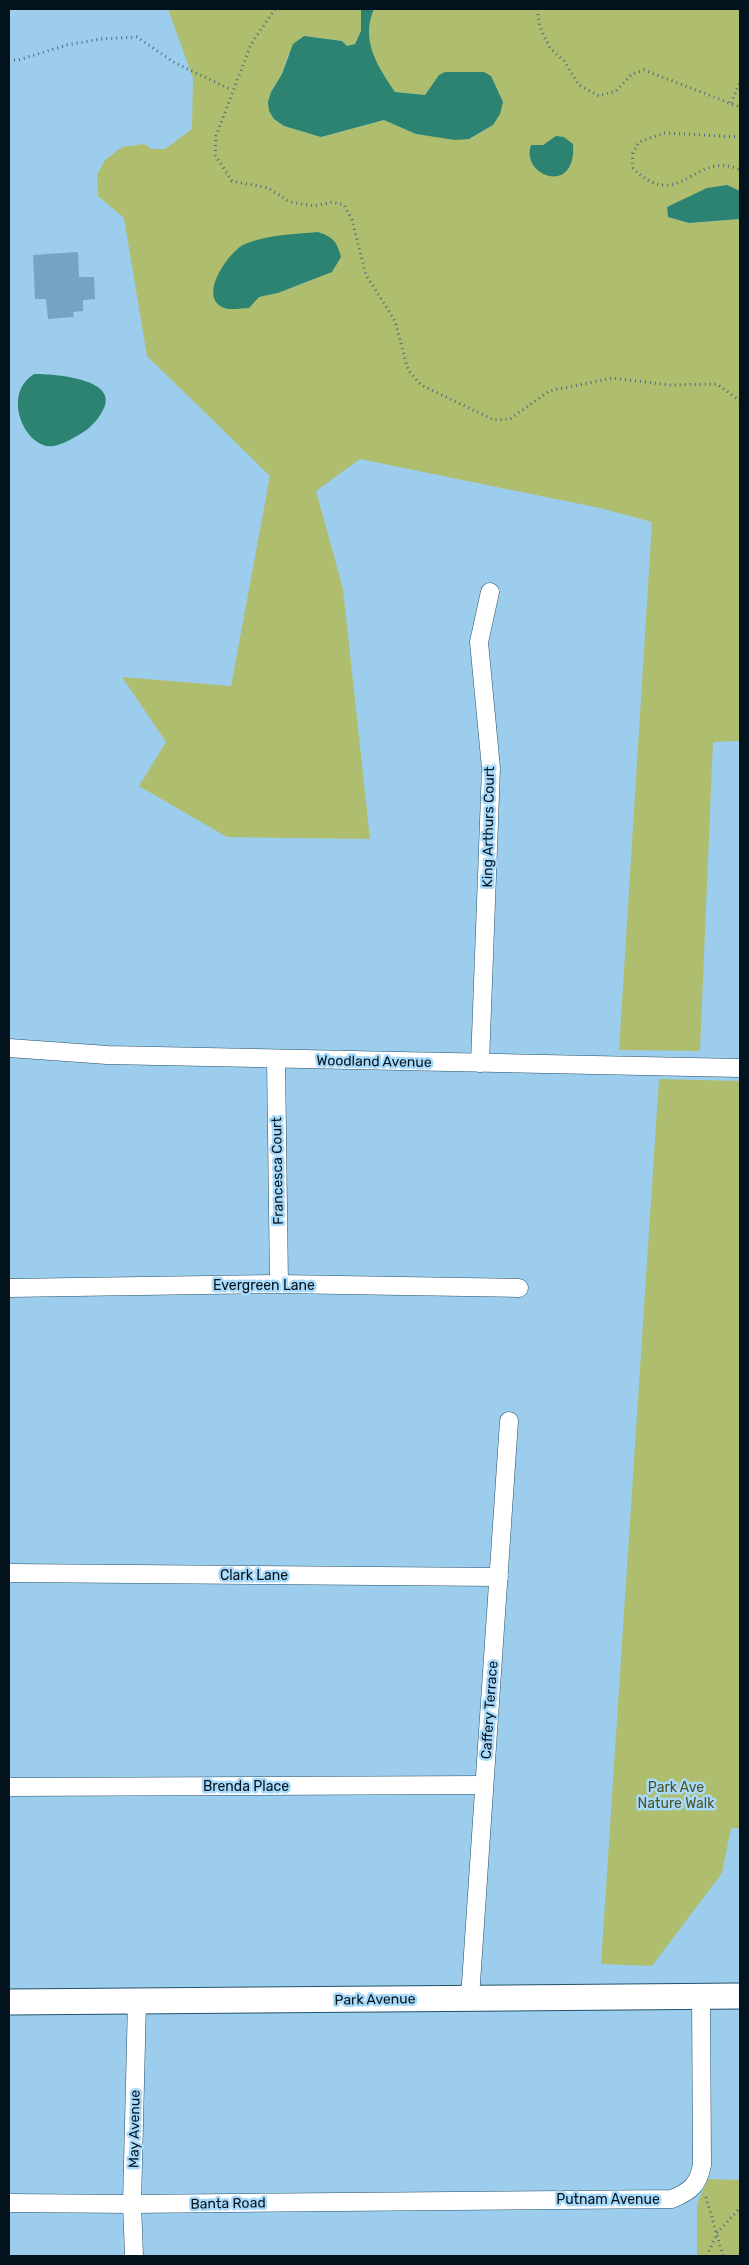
<svg xmlns="http://www.w3.org/2000/svg" width="749" height="2265" viewBox="0 0 749 2265" font-family="Rubik,sans-serif">
<rect width="100%" height="100%" fill="#9dcded"/>
<g fill="#aebe6e" fill-rule="evenodd">
<path d="M168 9H361V31L355 44 347 46 342 41 304 36 288 55 282 74 271 92 269 111 274 119 284 126 321 137 384 120 416 134 470 139 493 125 461 73C437 71 438 78 425 95L395 92C377 67 360 40 374 9H740V191L726 185 667 207 668 217 689 223 740 219V741L713 742 700 1051 619 1050 652 522 600 508 360 459 316 491 343 589 370 839 227 837 139 786 166 742 122 677 231 686 270 476 147 356 124 218 98 196 97 175 105 160 122 147 144 144 152 149H165L192 129 193 78ZM318 232 315 279 278 293 259 297 264 239Z"/>
<path d="M659 1079 740 1081V1828H731L722 1873 652 1966 601 1964Z"/>
<path d="M708 2179 740 2180V2256H697V2204Z"/>
</g>
<g fill="#2d8372">
<path d="M361 9H374C360 40 378 67 395 92L425 95 439 75 445 72H484L491 76 503 102 500 114 493 125 469 139 455 140 416 134 384 120 321 137 284 126 274 119 269 111 268 102 271 92 282 74 293 44 304 36 342 41 347 46 355 44 361 31Z"/>
<path d="M556 136 564 137 573 144C577 197 520 176 531 145H543Z"/>
<path d="M727 185 740 191V219L689 223 668 217 667 207 707 188Z"/>
<path d="M318 232C333 237 337 241 341 257L332 272 278 293 259 297 249 308C241 308 230 311 222 307 198 295 229 251 245 244 267 235 294 234 318 232Z"/>
<path d="M34 374C53 374 117 378 104 408 100 417 93 425 85 431 77 436 64 444 54 446 26 451 0 395 34 374Z"/>
</g>
<path fill="#75a3c2" d="M78 252 79 277H94L95 299 83 300V311L73 312 74 317 48 319 46 299H35L33 255Z"/>
<g fill="none" stroke-linecap="round" stroke-linejoin="round">
<defs>
<g id="minor">
<path d="M9 1048 107 1055 740 1068"/>
<path d="M276 1059 279 1284"/>
<path d="M480 1063 491 768 479 642 490 592"/>
<path d="M9 1288 279 1284 519 1288"/>
<path d="M9 1573 499 1577"/>
<path d="M9 1787 483 1785"/>
<path d="M470 1998 509 1421"/>
<path d="M9 2203 132 2204 672 2199C691 2191 698 2185 702 2165L701 1997"/>
<path d="M134 2256 132 2204 137 2002"/>
</g>
<path id="secondary" d="M9 2002 740 1996"/>
</defs>
<use href="#minor" stroke="#24516c" stroke-width="19"/>
<use href="#secondary" stroke="#24516c" stroke-width="27"/>
<g stroke="#4c6b80" stroke-width="3" stroke-dasharray="1 4" stroke-linecap="butt">
<path d="M275 9 251 44 216 136 215 155 232 181 268 188 290 202 315 206 332 202 344 205 352 220 366 275 395 321 408 370 421 385 494 420 510 419 549 391 612 378 670 385 717 384 740 401"/>
<path d="M537 9 540 27 550 48 564 61 579 85 599 96 616 91 632 74 644 70 740 107"/>
<path d="M9 60H18L67 45 100 39 137 37 175 63 232 90"/>
<path d="M731 103 740 82"/>
<path d="M740 137 664 133 639 142 633 153 632 167C679 216 695 148 740 170"/>
<path d="M706 2197 723 2256"/>
<path d="M707 2256 717 2233 740 2208"/>
</g>
<use href="#minor" stroke="#fff" stroke-width="18"/>
<use href="#secondary" stroke="#fff" stroke-width="25"/>
</g>
<g text-anchor="middle" stroke-width="5" stroke-linejoin="round" paint-order="stroke">
<g font-size="14" fill="#03131e" stroke="#aadafa">
<text transform="translate(488 827) rotate(-89)" y="5">King Arthurs Court</text>
<text transform="translate(374 1061) rotate(1)" y="5">Woodland Avenue</text>
<text transform="translate(277 1171) rotate(-91)" y="5">Francesca Court</text>
<text x="264" y="1290">Evergreen Lane</text>
<text x="254" y="1580">Clark Lane</text>
<text transform="translate(489 1710) rotate(-86)" y="5">Caffery Terrace</text>
<text x="246" y="1791">Brenda Place</text>
<text transform="translate(375 1999) rotate(-1)" y="5">Park Avenue</text>
<text transform="translate(134 2129) rotate(-89)" y="5">May Avenue</text>
<text x="608" y="2204">Putnam Avenue</text>
<text transform="translate(228 2203) rotate(-1)" y="5">Banta Road</text>
</g>
<g font-size="14" fill="#4a5324" stroke="#aadafa">
<text x="676" y="1792">Park Ave<tspan x="676" dy="16">Nature Walk</tspan></text>
</g>
</g>
<rect width="749" height="2265" fill="none" stroke="#03131e" stroke-width="20"/>
</svg>
